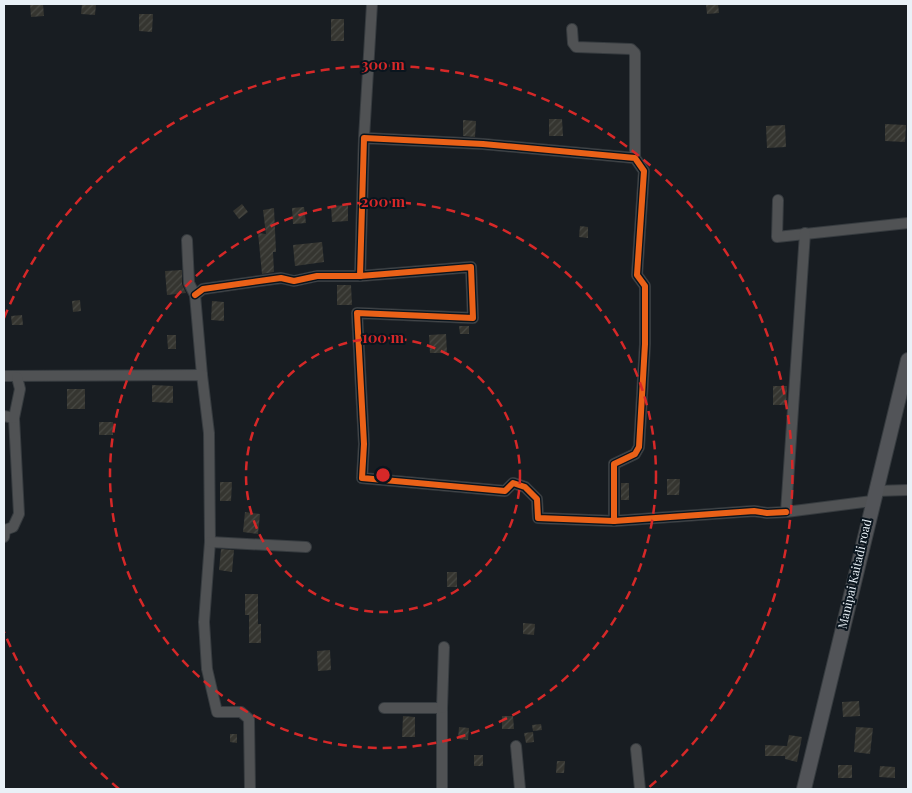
<svg xmlns="http://www.w3.org/2000/svg" width="912" height="793" viewBox="0 0 912 793" font-family="'Playfair Display',serif">
<defs>
<pattern id="building-hatch" width="6" height="6" patternUnits="userSpaceOnUse" patternTransform="scale(1.25)"><rect width="6" height="6" fill="#353530"/><path d="M-1 1l2-2M0 6l6-6M5 7l2-2" fill="none" stroke="#484944"/></pattern>
</defs>
<rect width="100%" height="100%" fill="#181d22"/>
<g fill="url(#building-hatch)">
<path d="M30 4H43L44 16 31 17Z"/>
<path d="M82 4H96L95 15 81 14Z"/>
<path d="M706 4H718L719 13 707 14Z"/>
<path d="M139 14H153L152 32 139 31Z"/>
<rect x="331" y="19" width="13" height="22"/>
<path d="M549 119H562L563 136H549Z"/>
<path d="M463 120 476 121 475 137 463 136Z"/>
<path d="M885 124 906 125 905 142 885 141Z"/>
<path d="M785 125 786 147 767 148 766 126Z"/>
<path d="M242 204 248 212 239 219 233 211Z"/>
<path d="M348 205V221L332 222 331 206Z"/>
<path d="M304 207 306 223 293 224 292 208Z"/>
<path d="M274 208 276 252H273L274 272 262 274 258 233 266 234 263 210Z"/>
<path d="M580 226 588 227V238L579 237Z"/>
<path d="M322 242 324 262 295 266 293 245Z"/>
<path d="M182 270V284L186 293 167 295 165 271Z"/>
<path d="M337 285H351L352 305H337Z"/>
<path d="M80 300 81 311 73 312 72 301Z"/>
<path d="M212 301 224 302V321L211 320Z"/>
<path d="M22 315 23 325H12L11 316Z"/>
<path d="M459 326H469V334H460Z"/>
<path d="M446 334 447 353H430L429 335Z"/>
<path d="M167 335H176V349H168Z"/>
<path d="M152 385 173 386V403L152 402Z"/>
<path d="M773 386H787L786 405H773Z"/>
<rect x="67" y="389" width="18" height="20"/>
<rect x="99" y="422" width="14" height="13"/>
<path d="M667 479H680L679 495H667Z"/>
<path d="M220 482H232L231 501H220Z"/>
<rect x="621" y="483" width="8" height="17"/>
<path d="M245 512 260 514 258 534 243 532Z"/>
<path d="M221 549 234 550 232 572 219 570Z"/>
<rect x="447" y="572" width="10" height="15"/>
<path d="M245 594H258V624H261V643H249V615H245Z"/>
<path d="M523 623 535 624 534 635 523 634Z"/>
<path d="M330 650 331 670 318 671 317 651Z"/>
<path d="M859 701 860 716 843 717 842 702Z"/>
<path d="M403 716 415 717V737H402Z"/>
<path d="M502 716H513L514 729H502Z"/>
<path d="M541 724 542 730 533 731 532 725Z"/>
<path d="M459 727 469 728 468 740 458 739Z"/>
<path d="M856 727 873 728 870 754 854 752Z"/>
<path d="M533 732 534 742 526 743 524 733Z"/>
<path d="M230 734H237V743L230 742Z"/>
<path d="M789 735 802 737 797 762 785 759V756H765V745L787 746Z"/>
<rect x="474" y="755" width="9" height="11"/>
<path d="M557 761H565L564 773H556Z"/>
<rect x="838" y="765" width="14" height="13"/>
<path d="M880 766 895 767V778L879 777Z"/>
</g>
<g fill="none" stroke-linecap="round" stroke-linejoin="round">
<defs>
<g id="street">
<path d="M572 29 573 43 576 47 631 49 635 53V158"/>
<path d="M364 138 372 4"/>
<path d="M778 200 777 237 908 223"/>
<path d="M805 233 786 512 872 501"/>
<path d="M187 240 189 283 195 295 202 375"/>
<path d="M360 276 364 138 483 144 635 158 644 171 637 275 645 286V344L639 447 635 454 614 464V521"/>
<path d="M195 295 203 289 281 278 294 281 317 276H360L471 267 473 318 357 313 364 444 362 478 505 491 513 483 525 487 537 499 538 518 614 521 754 511 767 513 786 512"/>
<path d="M4 376 202 375 209 433 210 542 204 622 207 669 217 712H241L249 719 250 789"/>
<path d="M4 416 14 418 19 514 13 527 5 530 4 537"/>
<path d="M14 418 20 389 17 377"/>
<path d="M875 491 908 490"/>
<path d="M210 542 306 547"/>
<path d="M384 708H442V789"/>
<path d="M442 708 444 647"/>
<path d="M516 746 520 789"/>
<path d="M636 749 640 789"/>
</g>
<path id="secondary" d="M804 789 908 360"/>
</defs>
<use href="#street" stroke="#363b3f" stroke-width="12"/>
<use href="#secondary" stroke="#363b3f" stroke-width="16"/>
<use href="#street" stroke="#505254" stroke-width="10"/>
<use href="#secondary" stroke="#525458" stroke-width="14"/>
<defs>
<g id="cycleway">
<path d="M360 276 364 138 483 144 635 158 644 171 637 275 645 286V344L639 447 635 454 614 464V521"/>
<path d="M195 295 203 289 281 278 294 281 317 276H360L471 267 473 318 357 313 364 444 362 478 505 491 513 483 525 487 537 499 538 518 614 521 754 511 767 513 786 512"/>
</g>
</defs>
<use href="#cycleway" stroke="#0a151e" stroke-width="9"/>
<use href="#cycleway" stroke="#ea6118" stroke-width="6"/>
</g>
<g fill="none" stroke="#d62828" stroke-width="2.5" stroke-dasharray="9 6">
<circle cx="383" cy="475" r="137"/>
<circle cx="383" cy="475" r="273"/>
<path d="M119 789A410 410 0 0 1 4 632M4 318A410 410 0 1 1 647 789"/>
</g>
<g text-anchor="middle" stroke-width="4" stroke-linejoin="round" paint-order="stroke">
<g font-size="12" fill="#e9f1f7" stroke="#0a151e">
<text transform="translate(855 574) rotate(-77)" y="4">Manipai Kaitadi road</text>
</g>
</g>
<circle cx="383" cy="475" r="8" fill="#d62828" stroke="#0a151e" stroke-width="2.5"/>
<g font-size="15" text-anchor="middle" font-weight="bold" fill="#d62828" stroke="#0a151e" stroke-width="4" stroke-linejoin="round" paint-order="stroke">
<text x="383" y="70">300 m</text>
<text x="383" y="207">200 m</text>
<text x="383" y="343">100 m</text>
</g>
<rect width="912" height="793" fill="none" stroke="#e9f1f7" stroke-width="10"/>
</svg>
